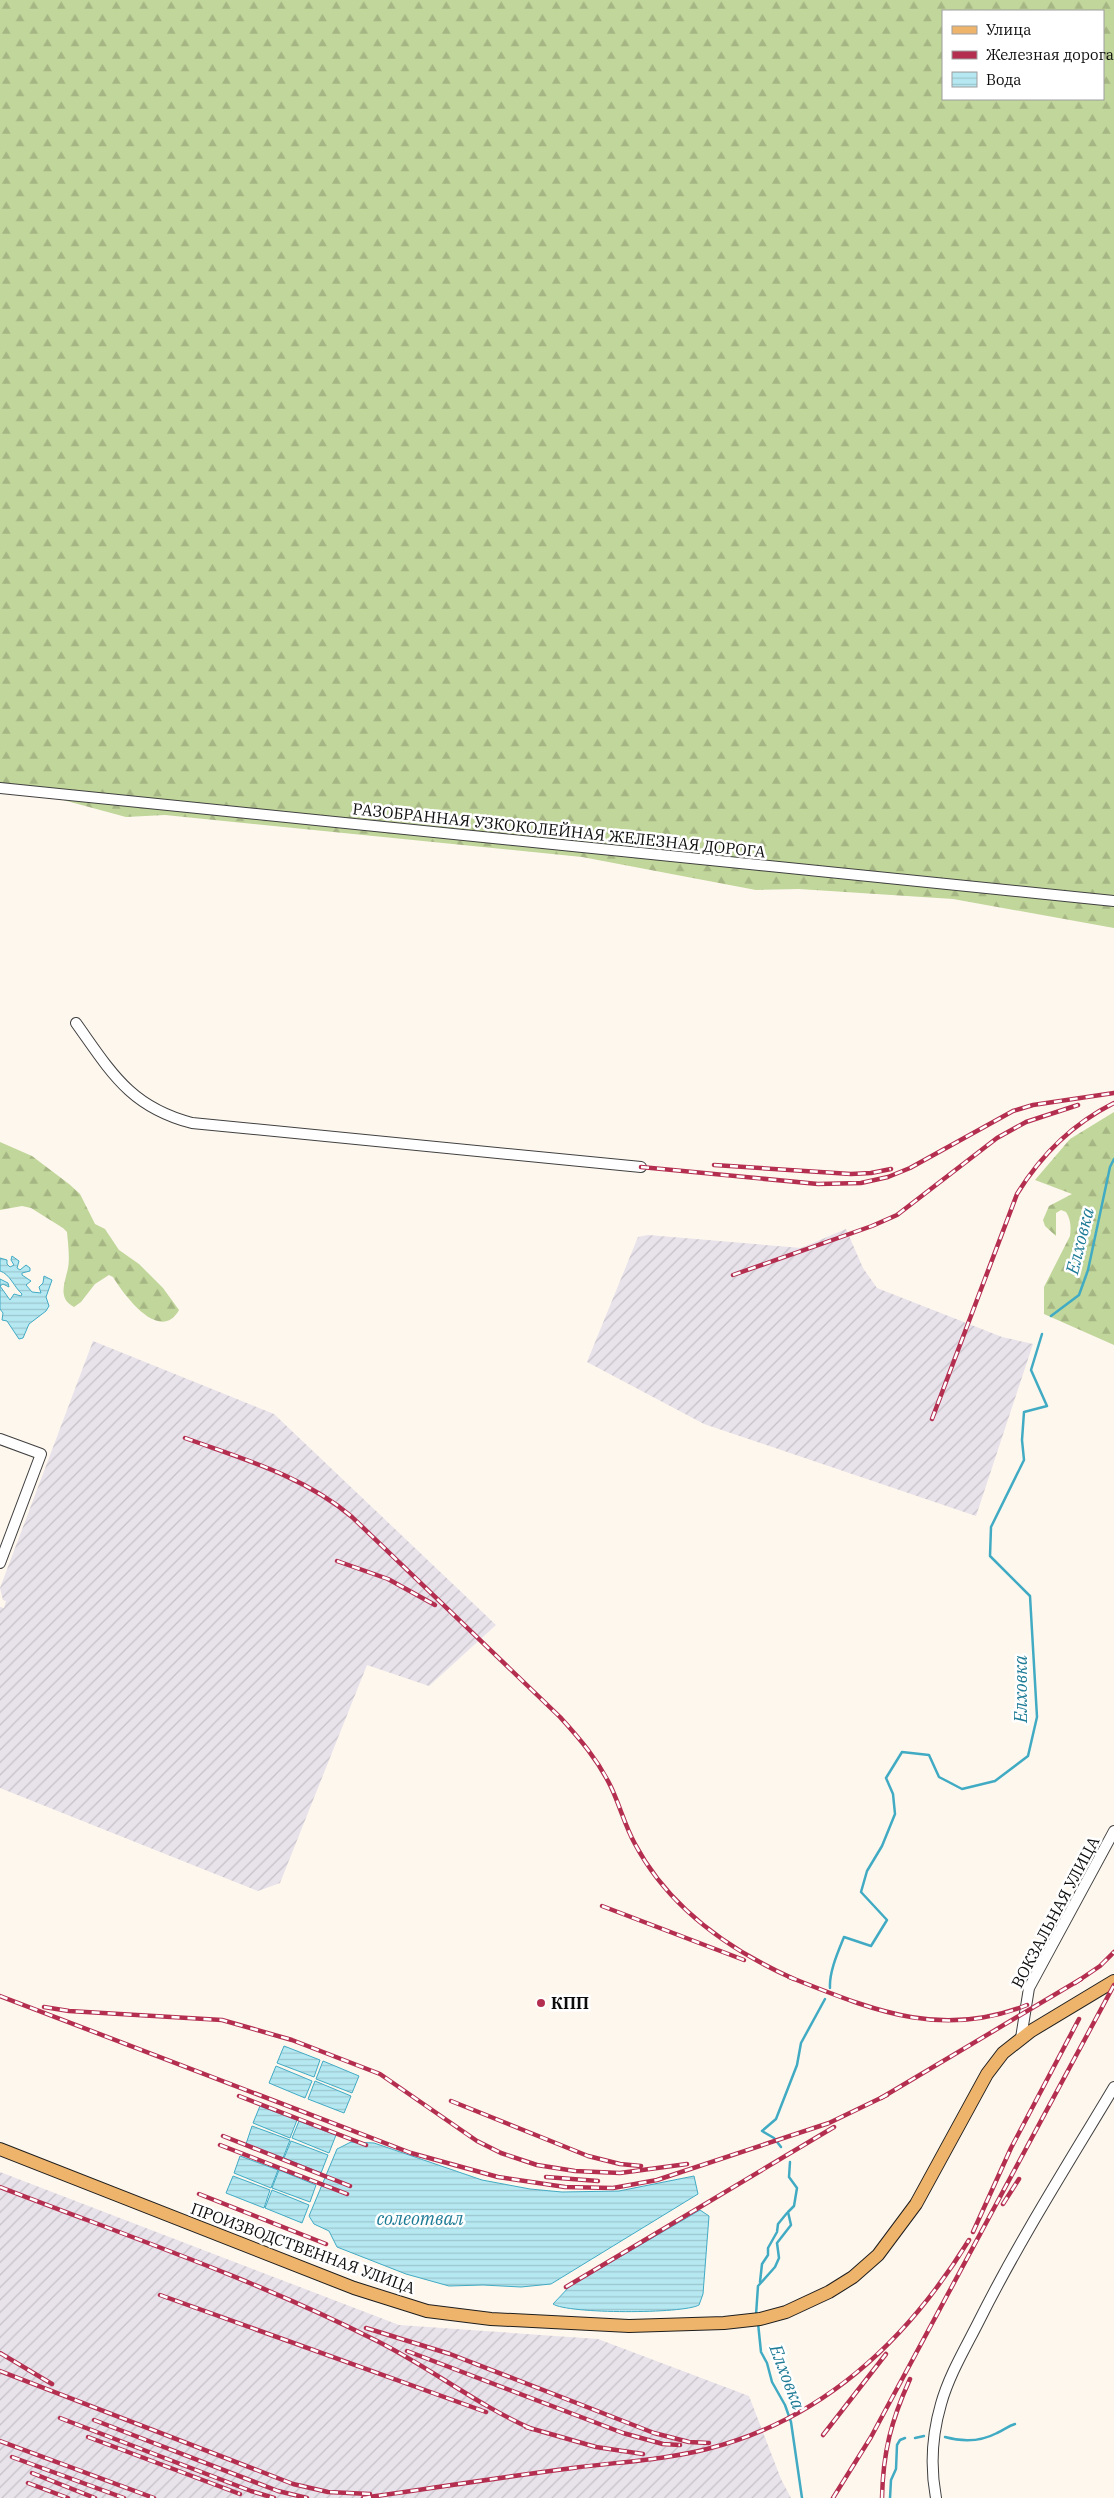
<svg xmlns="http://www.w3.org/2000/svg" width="1114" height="2498" viewBox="0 0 1114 2498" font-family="'IBM Plex Serif',serif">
<defs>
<pattern id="industrial-furrows" width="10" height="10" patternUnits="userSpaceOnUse" patternTransform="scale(1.25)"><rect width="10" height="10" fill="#e8e2eb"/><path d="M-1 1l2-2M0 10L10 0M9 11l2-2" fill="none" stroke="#c6c1c8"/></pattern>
<pattern id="forest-firs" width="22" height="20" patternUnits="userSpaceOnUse" patternTransform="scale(1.25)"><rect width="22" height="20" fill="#c1d69a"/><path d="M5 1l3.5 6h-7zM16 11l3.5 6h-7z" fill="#a5b684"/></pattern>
<pattern id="water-rules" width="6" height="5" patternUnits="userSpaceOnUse" patternTransform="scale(1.25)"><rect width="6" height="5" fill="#b6e8f2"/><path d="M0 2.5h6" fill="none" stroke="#9bc6ce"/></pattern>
</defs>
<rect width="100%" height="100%" fill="#fef7ee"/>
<g fill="url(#industrial-furrows)">
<path d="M846 1229 863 1268 877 1288 1002 1337 1033 1344 976 1516 704 1424 587 1362 638 1237 648 1235 801 1248Z"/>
<path d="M93 1341 274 1414 496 1625 429 1686 367 1665 280 1883 258 1891 0 1788V1607L4 1608 6 1601 3 1600 0 1588Z"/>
<path d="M0 2172 399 2325 598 2339 749 2396 781 2479 791 2498H0Z"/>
</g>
<g fill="url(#forest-firs)" fill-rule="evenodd">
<path d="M0 0H1114V928L953 899 799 889 756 890 582 857 165 815 126 817 0 783ZM943 11H1103V99H943Z"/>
<path d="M1114 1112V1345L1044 1314V1287L1070 1236C1071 1227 1071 1220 1066 1212L1061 1210 1056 1213V1236L1045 1226 1043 1220 1049 1206 1072 1194 1035 1180 1070 1139Z"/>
<path d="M0 1142 32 1156 69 1184 80 1194 95 1224 105 1229 119 1250 139 1264 163 1288 179 1310C160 1344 124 1295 113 1277L109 1275 95 1284 81 1302 74 1307C57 1298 65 1283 68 1268 70 1258 68 1243 67 1232L63 1228 31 1208 22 1206 0 1210Z"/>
</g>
<g fill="url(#water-rules)" stroke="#41abc4">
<path d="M12 1256 19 1261 17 1268 20 1270 26 1265 30 1268V1271L22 1273V1275L31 1281 26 1285 32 1292 41 1293 39 1287 43 1283 44 1276 52 1280 46 1297 49 1306 46 1311 29 1324 23 1338 19 1339 7 1321 2 1320 3 1313 0 1309V1279L8 1283 9 1287 3 1284 0 1286 10 1300 14 1294 21 1296 22 1294C14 1287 10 1274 0 1271V1258L7 1260V1264L10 1267 14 1265 11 1260Z"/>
<path d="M284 2046 320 2060 314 2077 277 2063Z"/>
<path d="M323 2061 359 2076 352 2093 316 2079Z"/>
<path d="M276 2066 312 2081 305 2098 269 2083Z"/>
<path d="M315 2081 351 2096 344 2113 308 2099Z"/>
<path d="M260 2106 297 2120 290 2138 253 2123Z"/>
<path d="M299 2121 336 2135 329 2153 292 2138Z"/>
<path d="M252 2126 290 2140 283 2158 246 2144Z"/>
<path d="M291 2141 328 2155 321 2173 284 2158Z"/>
<path d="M351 2142 374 2143 482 2180 530 2189 562 2192 619 2191 694 2176 698 2194 551 2284 521 2287 483 2285 449 2286 406 2274 337 2247 329 2231 314 2224 309 2216 337 2149Z"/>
<path d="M240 2156 278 2170 271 2188 234 2173Z"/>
<path d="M279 2170 316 2185 310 2202 272 2188Z"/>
<path d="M233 2176 270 2190 264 2208 226 2193Z"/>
<path d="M272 2190 309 2205 302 2223 265 2208Z"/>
<path d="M700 2210 709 2216 703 2294 699 2305C683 2314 568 2314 553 2304L570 2286Z"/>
</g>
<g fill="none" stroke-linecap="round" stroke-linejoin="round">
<g stroke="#41abc4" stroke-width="2.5">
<path d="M1051 1316 1079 1295 1088 1270 1110 1167 1114 1159"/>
<path d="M830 1988C829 1972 838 1952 844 1937L871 1946 887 1920 861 1892 867 1871 882 1846 895 1814 893 1794 886 1778 902 1752 929 1755 939 1777 962 1789 995 1781 1028 1756 1037 1717 1030 1596 990 1556 991 1527 1024 1460 1022 1440 1024 1412 1047 1406 1031 1370 1042 1334"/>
<path d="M781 2147 774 2138 762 2131 776 2119 797 2065 801 2043 825 1999"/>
<path d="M760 2282 762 2264 768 2255V2248L777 2232 778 2224 787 2213"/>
<path d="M756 2315 758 2286 775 2267 779 2258 777 2243 791 2225 788 2212 794 2206 797 2188 789 2177 790 2162"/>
<path d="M758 2323 761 2352 767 2363 772 2382 785 2405 791 2422 802 2498"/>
<path d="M945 2437C963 2442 980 2442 997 2433 1004 2430 1008 2426 1015 2424"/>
<path d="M915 2438 924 2436"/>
<path d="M890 2498 891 2480 896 2469 897 2445 900 2440 905 2438"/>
</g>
<defs>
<g id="minor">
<path d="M0 788 1114 901"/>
<path d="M76 1023C111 1072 130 1107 192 1123L641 1167"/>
<path d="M0 1439 41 1454 0 1563"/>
<path d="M1021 2038 1029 1988 1114 1831"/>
<path d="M936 2498C930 2466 932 2435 941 2404 949 2375 966 2347 979 2321 1019 2241 1068 2164 1114 2087"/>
</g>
<path id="major" d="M0 2149 354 2288 427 2311 491 2319 629 2326 724 2323 760 2319 786 2312 829 2292 853 2277 878 2255 916 2204 987 2074 1003 2053 1031 2031 1114 1981"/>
</defs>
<use href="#minor" stroke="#404040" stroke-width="12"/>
<use href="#major" stroke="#1e1e1e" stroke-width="14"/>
<use href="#minor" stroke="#fff" stroke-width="10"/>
<use href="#major" stroke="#efb46c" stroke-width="12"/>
<defs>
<g id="rail">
<path d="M714 1165 851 1174 871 1173 891 1169"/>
<path d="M641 1167 818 1184 861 1183 888 1177 910 1168 1013 1111 1033 1105 1114 1093"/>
<path d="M733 1275 872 1226 897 1215 997 1138 1026 1122 1078 1105"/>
<path d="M932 1419 1017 1194C1041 1155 1072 1124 1114 1103"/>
<path d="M185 1438C243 1459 304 1476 352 1517L560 1717C580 1739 598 1760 611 1787 620 1806 625 1826 635 1844 669 1908 729 1950 794 1979"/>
<path d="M337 1561 388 1579 435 1605"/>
<path d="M602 1906 744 1960"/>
<path d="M789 1977C871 2009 939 2040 1027 2005"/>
<path d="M1075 1983 1100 1966 1114 1952"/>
<path d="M0 1996 411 2153 498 2177 565 2187 613 2188 657 2180 829 2123 887 2095"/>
<path d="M44 2007 69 2011 222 2020 292 2040 380 2074 477 2141 501 2153 537 2165 575 2171 620 2173 687 2164"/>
<path d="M239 2096 366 2145"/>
<path d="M881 2098 1081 1979"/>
<path d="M451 2101 588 2156 620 2164 641 2166"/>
<path d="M223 2136 350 2186"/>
<path d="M220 2145 347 2194"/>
<path d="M546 2177 598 2181"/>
<path d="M0 2187C124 2235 252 2278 371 2338 427 2365 475 2404 532 2429"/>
<path d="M199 2194 326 2244"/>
<path d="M1003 2204 1019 2179"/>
<path d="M973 2232 1011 2148 1079 2019"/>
<path d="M566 2287 834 2127"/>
<path d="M160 2295 486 2412"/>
<path d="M366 2328 450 2354 654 2433 689 2442 709 2443"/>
<path d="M407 2351 623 2433 663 2444 680 2445"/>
<path d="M0 2353 52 2384"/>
<path d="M0 2371 293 2484 328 2492 370 2494"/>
<path d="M60 2418 251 2491 274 2498"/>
<path d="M94 2420 278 2491 307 2498"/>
<path d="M526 2427 596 2447 643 2454"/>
<path d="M823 2435 886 2354"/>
<path d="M88 2437 240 2494"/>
<path d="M0 2441 154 2498"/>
<path d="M12 2457 124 2498"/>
<path d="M32 2473 95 2498"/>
<path d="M28 2483 68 2498"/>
<path d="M363 2498C433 2488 503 2477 573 2468 617 2462 664 2460 707 2449 823 2420 908 2339 969 2240"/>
<path d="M833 2498 871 2437 1114 1985"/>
<path d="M882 2498C883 2452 891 2421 910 2379"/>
</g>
</defs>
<use href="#rail" stroke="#b42e50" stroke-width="4.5"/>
<use href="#rail" stroke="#fff" stroke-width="2.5" stroke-dasharray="8" stroke-linecap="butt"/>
</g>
<circle fill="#b42e50" stroke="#fff" stroke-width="2" cx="541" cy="2003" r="5"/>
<g text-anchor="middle" stroke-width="5" stroke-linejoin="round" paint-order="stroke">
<g font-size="16" fill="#0d0d0d" stroke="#fff">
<text transform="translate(559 830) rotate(6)" y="6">РАЗОБРАННАЯ УЗКОКОЛЕЙНАЯ ЖЕЛЕЗНАЯ ДОРОГА</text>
<text transform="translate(1055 1912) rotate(-62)" y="6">ВОКЗАЛЬНАЯ УЛИЦА</text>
<text transform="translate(303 2248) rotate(20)" y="6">ПРОИЗВОДСТВЕННАЯ УЛИЦА</text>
</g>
<g font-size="16" font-weight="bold" fill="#0d0d0d" stroke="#fff" text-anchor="start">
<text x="551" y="2009">КПП</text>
</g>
<g font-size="18" font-style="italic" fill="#1e7b96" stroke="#fff">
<text transform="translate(1080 1241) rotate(-76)" y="6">Елховка</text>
<text transform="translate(1021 1689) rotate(-90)" y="6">Елховка</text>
<text x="420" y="2225">солеотвал</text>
<text transform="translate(787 2377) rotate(69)" y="6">Елховка</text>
</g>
</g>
<rect x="942" y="10" width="162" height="90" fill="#ffffff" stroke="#9e9e9e"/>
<rect x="952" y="26" width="25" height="8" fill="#efb46c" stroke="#9e9e9e"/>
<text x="986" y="35" font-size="15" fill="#0d0d0d">Улица</text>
<rect x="952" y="51" width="25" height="8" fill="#b42e50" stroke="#9e9e9e"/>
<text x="986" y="60" font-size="15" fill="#0d0d0d">Железная дорога</text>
<rect x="952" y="72" width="25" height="15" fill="url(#water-rules)" stroke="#9e9e9e"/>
<text x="986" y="85" font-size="15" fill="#0d0d0d">Вода</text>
</svg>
